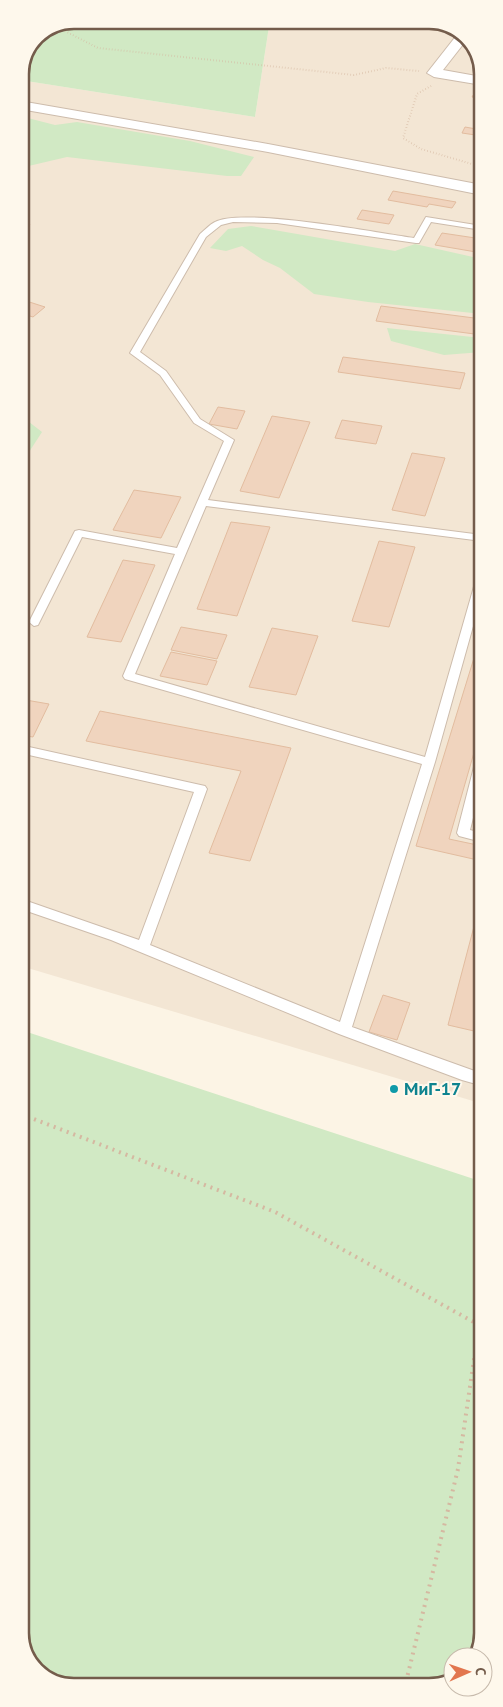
<svg xmlns="http://www.w3.org/2000/svg" width="503" height="1707" viewBox="0 0 503 1707" font-family="'PT Sans',sans-serif">
<rect width="100%" height="100%" fill="#fcf4e5"/>
<path fill="#f3e6d4" d="M270 20H436L465 33 482 63 483 1104 21 966 20 80 255 117Z"/>
<g fill="#d1e9c4">
<path d="M73 20H270L255 117 20 80V73L36 35Z"/>
<path d="M20 116 55 125 77 122 190 141 254 157 241 176H227L67 157 20 168Z"/>
<path d="M251 226 395 251 415 244 482 259V314L368 302 314 294 280 268 263 260 242 246 226 251 210 248 228 229Z"/>
<path d="M387 328 482 338V352L444 355 391 341Z"/>
<path d="M20 415 42 432 20 466Z"/>
<path d="M21 1030 483 1182V1634L475 1657H453V1678L440 1686 67 1687 38 1674 21 1644Z"/>
</g>
<g fill="#f0d4be" stroke="#e2bc9f">
<path d="M477 89 482 90V99L472 97Z"/>
<path d="M465 127 482 130V136L462 133Z"/>
<path d="M393 191 456 202 452 208 429 204 427 207 388 200Z"/>
<path d="M362 210 394 215 389 224 357 219Z"/>
<path d="M20 222 30 224 23 234 20 233Z"/>
<path d="M442 233 482 239V253L435 245Z"/>
<path d="M20 299 45 307 33 317 20 313Z"/>
<path d="M381 306 482 319V335L376 321Z"/>
<path d="M343 357 465 373 460 389 338 372Z"/>
<path d="M218 407 245 411 237 429 209 424Z"/>
<path d="M272 416 310 422 279 498 240 491Z"/>
<path d="M342 420 382 426 376 444 335 438Z"/>
<path d="M412 453 445 458 425 516 392 510Z"/>
<path d="M134 490 181 497 161 538 113 530Z"/>
<path d="M231 522 270 527 237 616 197 609Z"/>
<path d="M379 541 415 547 389 627 352 621Z"/>
<path d="M123 560 155 565 121 642 87 637Z"/>
<path d="M181 627 227 635 217 659 171 650Z"/>
<path d="M272 628 318 636 296 695 249 687Z"/>
<path d="M482 632V690L477 689 474 698 482 700V725L449 839 482 846V861L416 846Z"/>
<path d="M171 652 217 661 207 685 160 676Z"/>
<path d="M20 699 49 704 33 737 20 735Z"/>
<path d="M100 711 291 748 250 861 209 853 241 771 86 741Z"/>
<path d="M482 797V826L475 824Z"/>
<path d="M482 896 483 999 474 1031 448 1025Z"/>
<path d="M383 995 410 1003 397 1040 369 1032Z"/>
</g>
<g fill="none" stroke-linecap="round" stroke-linejoin="round">
<defs>
<g id="service">
<path d="M426 217 482 226V230L431 222 419 243H416L277 223 233 222 221 225 206 237 140 352 166 371 200 419 234 440 208 500 482 535V541L206 506 135 674 425 757 477 576 482 573V594L435 762 352 1027 483 1074V1086L462 1080 339 1034 111 940 21 909V899L139 940 194 792 20 753V745L205 786 207 789 150 945 340 1022 422 764 125 679 123 676 175 554 82 537 38 625 34 626 29 622 75 531 79 530 177 548 224 441 194 423 160 375 130 353 200 234C205 230 209 225 215 222 241 207 378 233 414 238Z"/>
<path d="M482 755V781L470 830 482 833V842L459 836 457 833 476 759Z"/>
</g>
<g id="minor">
<path d="M460 31 465 33 468 38 443 70 482 77V85L434 77 427 73Z"/>
<path d="M20 101 268 144 482 185V195L268 152 20 109Z"/>
</g>
</defs>
<use href="#service" stroke="#cdbcac" stroke-width="2"/>
<use href="#minor" stroke="#cdbcac" stroke-width="2"/>
<g stroke="#d5b8a1" stroke-width="2" stroke-dasharray="0.5 2.5" stroke-linecap="butt">
<path d="M57 27 98 48 354 75 386 68 419 71"/>
<path d="M431 86 417 94 403 138 421 149 482 167"/>
</g>
<path stroke="#d5b8a1" stroke-width="4" stroke-dasharray="2 5" stroke-linecap="butt" d="M21 1114 275 1212 479 1325 458 1469 405 1686"/>
<use href="#service" fill="#fff" fill-rule="evenodd"/>
<use href="#minor" fill="#fff" fill-rule="evenodd"/>
</g>
<circle fill="#0f9aa8" stroke="#fef8ec" stroke-width="2" cx="394" cy="1089" r="5"/>
<g text-anchor="middle" stroke-width="4" stroke-linejoin="round" paint-order="stroke">
<g font-size="18" font-weight="bold" fill="#0d838f" stroke="#fef8ec" text-anchor="start">
<text x="404" y="1095">МиГ-17</text>
</g>
</g>
<path d="M0 0H503V1707H0ZM74 29H429A45 45 0 0 1 474 74V1633A45 45 0 0 1 429 1678H74A45 45 0 0 1 29 1633V74A45 45 0 0 1 74 29Z" fill="#fef8ec" fill-rule="evenodd"/>
<path fill="none" stroke="#745c4b" stroke-width="2.5" d="M74 29H429A45 45 0 0 1 474 74V1633A45 45 0 0 1 429 1678H74A45 45 0 0 1 29 1633V74A45 45 0 0 1 74 29Z"/>
<g transform="translate(468 1672) rotate(88)"><circle r="24" fill="#fef8ec" stroke="#c7baac"/>
<path d="M0-4L9 19L0 12L-9 19Z" fill="#e2764e"/>
<text y="-8" font-size="14" font-weight="bold" text-anchor="middle" fill="#745c4b">С</text>
</g>
</svg>
